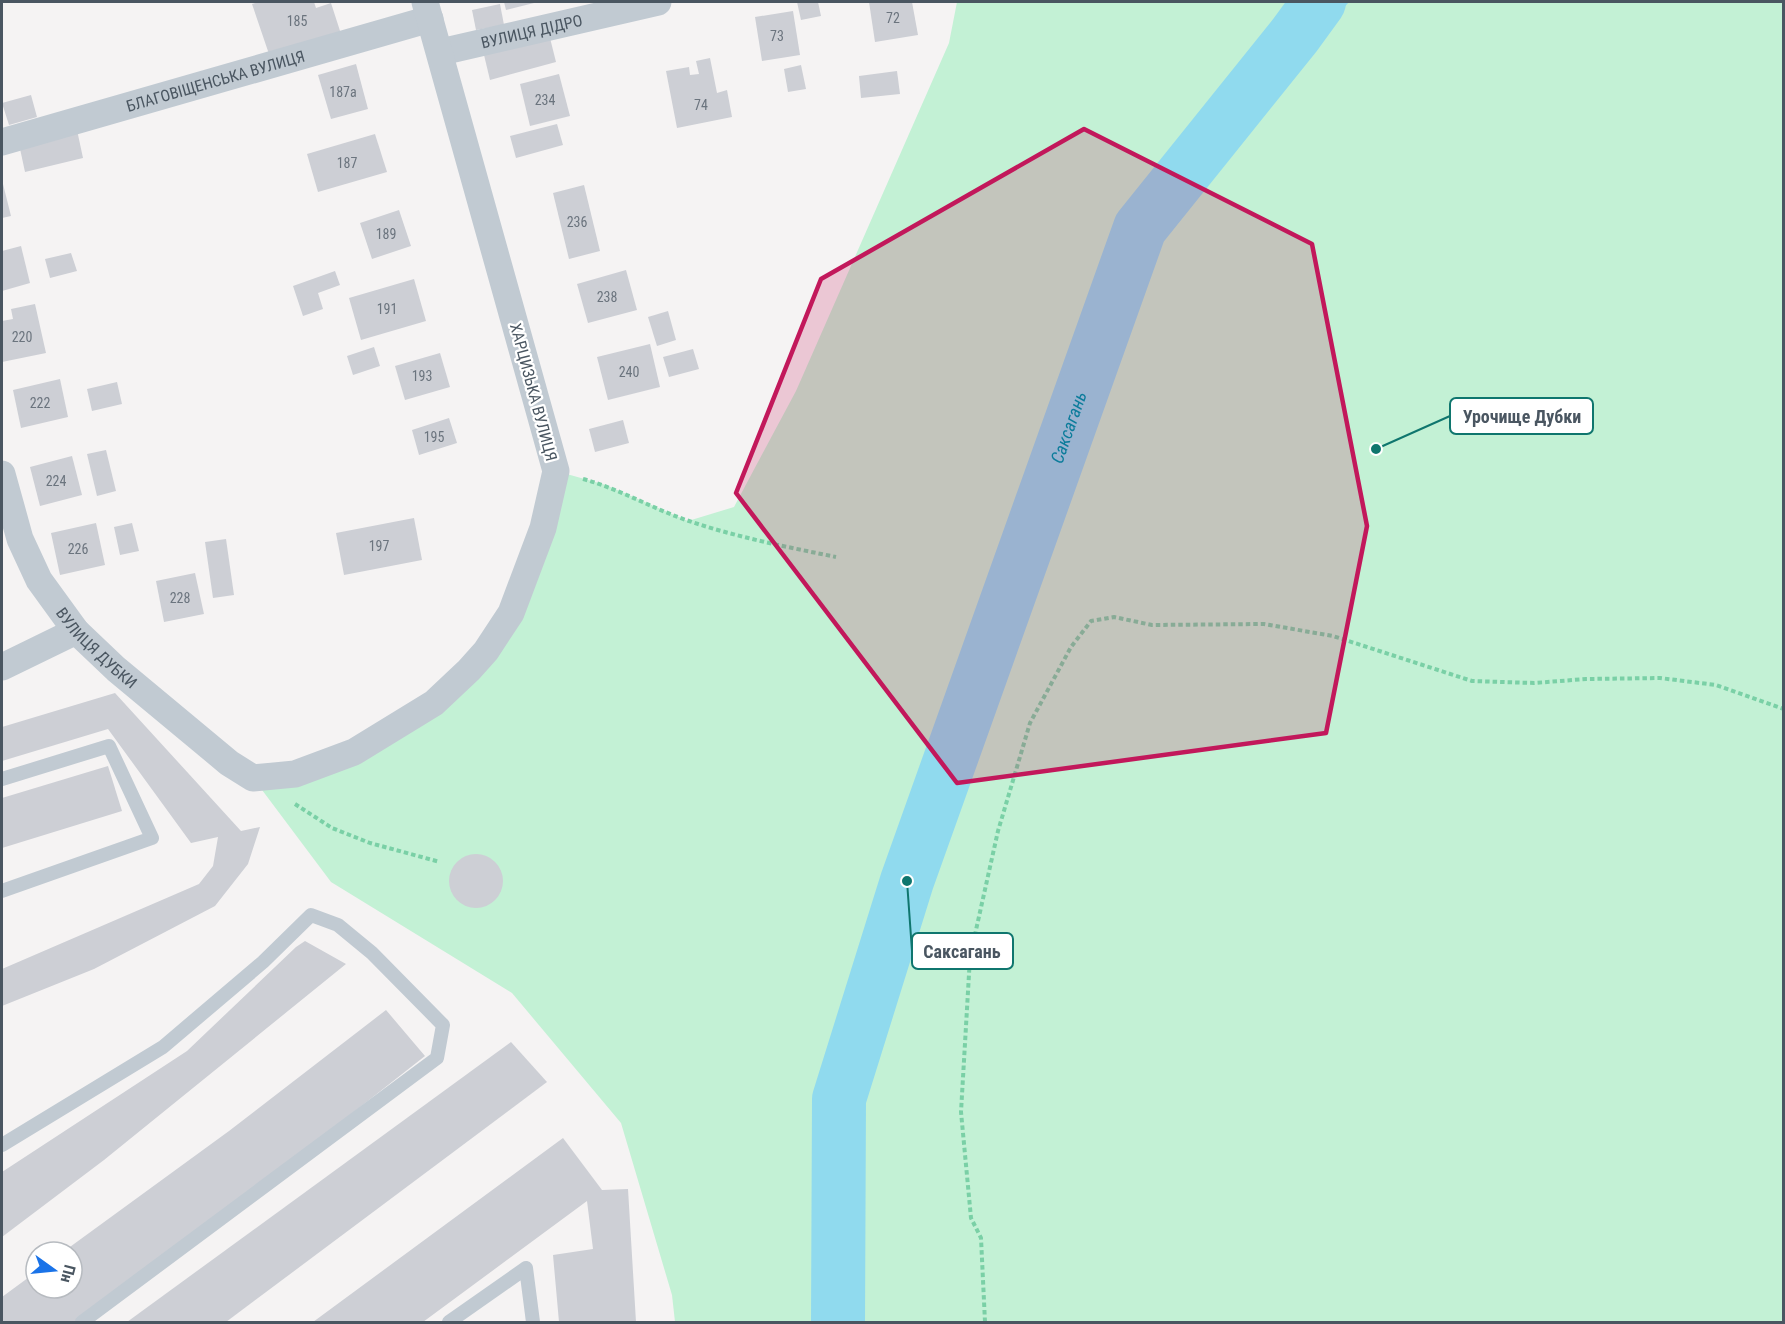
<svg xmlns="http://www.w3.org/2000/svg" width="1785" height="1324" viewBox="0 0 1785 1324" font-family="'Roboto Condensed',sans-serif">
<rect width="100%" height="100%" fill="#f5f3f3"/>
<path fill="#c3f1d5" d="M957 2H1783V1322H675L672 1295 621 1123 512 993 331 882 253 778 354 752 486 651 556 471 606 485 688 521 734 507 796 391 949 43Z"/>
<path fill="#90daee" d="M1298 2H1349L1339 13 1295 35Z"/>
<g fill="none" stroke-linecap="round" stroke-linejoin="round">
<path stroke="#90daee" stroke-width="54" id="s1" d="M838 1322 839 1099 907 881 1140 228 1295 35 1319 2"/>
</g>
<g fill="#cdcfd5">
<path d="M259 2H314L316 8 331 3 341 34 270 57 252 4Z"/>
<path d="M504 2H538L506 10Z"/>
<path d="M797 2H818L821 16 801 20Z"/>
<path d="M869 2H912L918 35 875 42Z"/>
<path d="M500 4 504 25 476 30 472 10Z"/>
<path d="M793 11 800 55 762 61 755 17Z"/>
<path d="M550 38 556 62 490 80 484 55Z"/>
<path d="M710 58 717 93 727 90 732 117 677 128 666 71 689 67 690 75 699 74 696 61Z"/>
<path d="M356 64 368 109 331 119 318 75Z"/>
<path d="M801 65 806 89 788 92 784 69Z"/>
<path d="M897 71 900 94 861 98 859 76Z"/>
<path d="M559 74 570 116 530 126 520 84Z"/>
<path d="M31 95 37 117 9 125 2 103Z"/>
<path d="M557 124 563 145 516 158 510 136Z"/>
<path d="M77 130 83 158 25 172 19 144Z"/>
<path d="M375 134 387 172 318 192 307 154Z"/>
<path d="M2 180 11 216 2 218Z"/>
<path d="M584 185 600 251 569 259 553 193Z"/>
<path d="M399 210 411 246 372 259 360 223Z"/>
<path d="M21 246 30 283 2 291V251Z"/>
<path d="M71 253 77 271 50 278 45 259Z"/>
<path d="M626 270 637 310 588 323 577 284Z"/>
<path d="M335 271 340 285 318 293 323 309 303 316 293 286Z"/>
<path d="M414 279 426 321 361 340 349 298Z"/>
<path d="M35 304 46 353 2 362V321L13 319 11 309Z"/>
<path d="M668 311 676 340 657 346 648 317Z"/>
<path d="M650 344 660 387 608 400 597 357Z"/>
<path d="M374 347 380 366 353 375 347 356Z"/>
<path d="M693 349 699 369 669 377 663 357Z"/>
<path d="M440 353 450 387 405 400 395 366Z"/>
<path d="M60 379 68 417 21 428 13 390Z"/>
<path d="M117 382 122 404 92 411 87 389Z"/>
<path d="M449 418 457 443 419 455 412 430Z"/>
<path d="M623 420 629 443 595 452 589 429Z"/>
<path d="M106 450 116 491 97 496 87 454Z"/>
<path d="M72 456 82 495 40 506 30 467Z"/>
<path d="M414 518 422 560 344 575 336 533Z"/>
<path d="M96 523 105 565 60 575 51 533Z"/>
<path d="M132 523 139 551 120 555 114 527Z"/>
<path d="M226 539 234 595 213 598 205 542Z"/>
<path d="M195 573 204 614 164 622 156 581Z"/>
<path d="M115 693 241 831 260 827 248 864 215 906 94 969 2 1006V969L199 884 213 866 218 837 191 843 108 729 2 761V727Z"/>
<path d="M108 766 122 811 2 848V798Z"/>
<circle cx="476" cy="881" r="27"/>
<path d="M305 941 346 964 104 1160 2 1237V1172L187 1051 296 947Z"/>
<path d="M386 1010 425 1056 266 1181 75 1322H2V1297L36 1272V1288H72V1252H63L229 1131Z"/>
<path d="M511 1042 547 1082 226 1322H127Z"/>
<path d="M563 1138 602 1190 628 1189 636 1322H559L553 1255 593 1249 587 1201 423 1322H313Z"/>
</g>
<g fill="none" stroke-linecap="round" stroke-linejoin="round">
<g stroke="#7ad0a6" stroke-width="4" stroke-dasharray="4.5 3" stroke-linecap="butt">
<path d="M583 479C620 489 653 509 689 521 736 537 787 547 836 557"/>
<path d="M295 804 332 828 370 843 440 862"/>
<path d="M985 1322 981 1238 971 1218 961 1112 970 957 998 831 1030 723 1071 647 1091 621 1114 617 1152 625 1264 624 1333 636 1472 681 1534 683 1586 679 1660 678 1716 685 1784 709"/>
</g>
<g stroke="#c1cad2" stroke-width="14">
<path d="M2 779 109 746 152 838 2 891"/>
<path d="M2 1145 163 1047 263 962 311 915 338 925 372 953 443 1025 437 1058 82 1322"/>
<path d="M449 1322 526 1268 533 1322"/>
</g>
<g stroke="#c1cad2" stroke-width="27">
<path id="s2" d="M441 52 658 2"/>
<path id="s3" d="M2 142 430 19"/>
<path id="s4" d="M2 474 20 539 39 580 76 631 116 669 229 763 253 778 295 774 354 752 434 703 469 670 486 651 511 613 543 528 556 471 425 2"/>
<path d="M2 667 76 631"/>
</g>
</g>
<path fill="#c2185b" fill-opacity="0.2" stroke="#c2185b" stroke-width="4.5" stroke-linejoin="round" d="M1084 129 1312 244 1367 526 1326 733 957 783 736 493 821 279Z"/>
<g text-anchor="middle" stroke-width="4.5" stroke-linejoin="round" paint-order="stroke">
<g font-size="14" fill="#6b747e">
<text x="893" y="23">72</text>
<text x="297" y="26">185</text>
<text x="777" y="41">73</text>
<text x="343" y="97">187а</text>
<text x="545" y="105">234</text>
<text x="701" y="110">74</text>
<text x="347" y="168">187</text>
<text x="577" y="227">236</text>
<text x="386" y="239">189</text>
<text x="607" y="302">238</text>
<text x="387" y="314">191</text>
<text x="22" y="342">220</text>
<text x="629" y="377">240</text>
<text x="422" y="381">193</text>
<text x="40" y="408">222</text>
<text x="434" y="442">195</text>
<text x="56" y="486">224</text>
<text x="379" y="551">197</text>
<text x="78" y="554">226</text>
<text x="180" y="603">228</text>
</g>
<g font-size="16" fill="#4a5661" stroke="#fff">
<text dy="6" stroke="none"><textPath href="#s2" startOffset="93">ВУЛИЦЯ ДІДРО</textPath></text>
<text dy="6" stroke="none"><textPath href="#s3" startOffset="222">БЛАГОВІЩЕНСЬКА ВУЛИЦЯ</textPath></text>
<text transform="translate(534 392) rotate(75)" y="6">ХАРЦИЗЬКА ВУЛИЦЯ</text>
<text dy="6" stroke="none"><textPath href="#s4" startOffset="202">ВУЛИЦЯ ДУБКИ</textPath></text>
</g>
<g font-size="18" font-style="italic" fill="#0c7c9b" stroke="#fff">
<text dy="6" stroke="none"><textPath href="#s1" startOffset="933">Саксагань</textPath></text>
</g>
</g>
<path fill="none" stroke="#0f766e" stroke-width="2" d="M1376 449L1450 416M907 881L912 951"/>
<g fill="#0f766e" stroke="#fff" stroke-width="2">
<circle cx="1376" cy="449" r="6"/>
<circle cx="907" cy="881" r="6"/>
</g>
<g fill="#fff" stroke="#0f766e" stroke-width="2">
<rect x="1450" y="398" width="143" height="36" rx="6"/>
<rect x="912" y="933" width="101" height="36" rx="6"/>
</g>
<g font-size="18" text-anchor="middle" font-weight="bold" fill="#4a5661">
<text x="1522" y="423">Урочище Дубки</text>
<text x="962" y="958">Саксагань</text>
</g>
<rect width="1785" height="1324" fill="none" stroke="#4a5661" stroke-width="6"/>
<g transform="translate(54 1270) rotate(105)"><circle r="28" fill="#ffffff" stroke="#b7bbc0" stroke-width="1.5"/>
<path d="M0-4.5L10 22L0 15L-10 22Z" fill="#1a73e8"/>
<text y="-9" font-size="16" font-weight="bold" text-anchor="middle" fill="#4a5661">Пн</text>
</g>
</svg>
